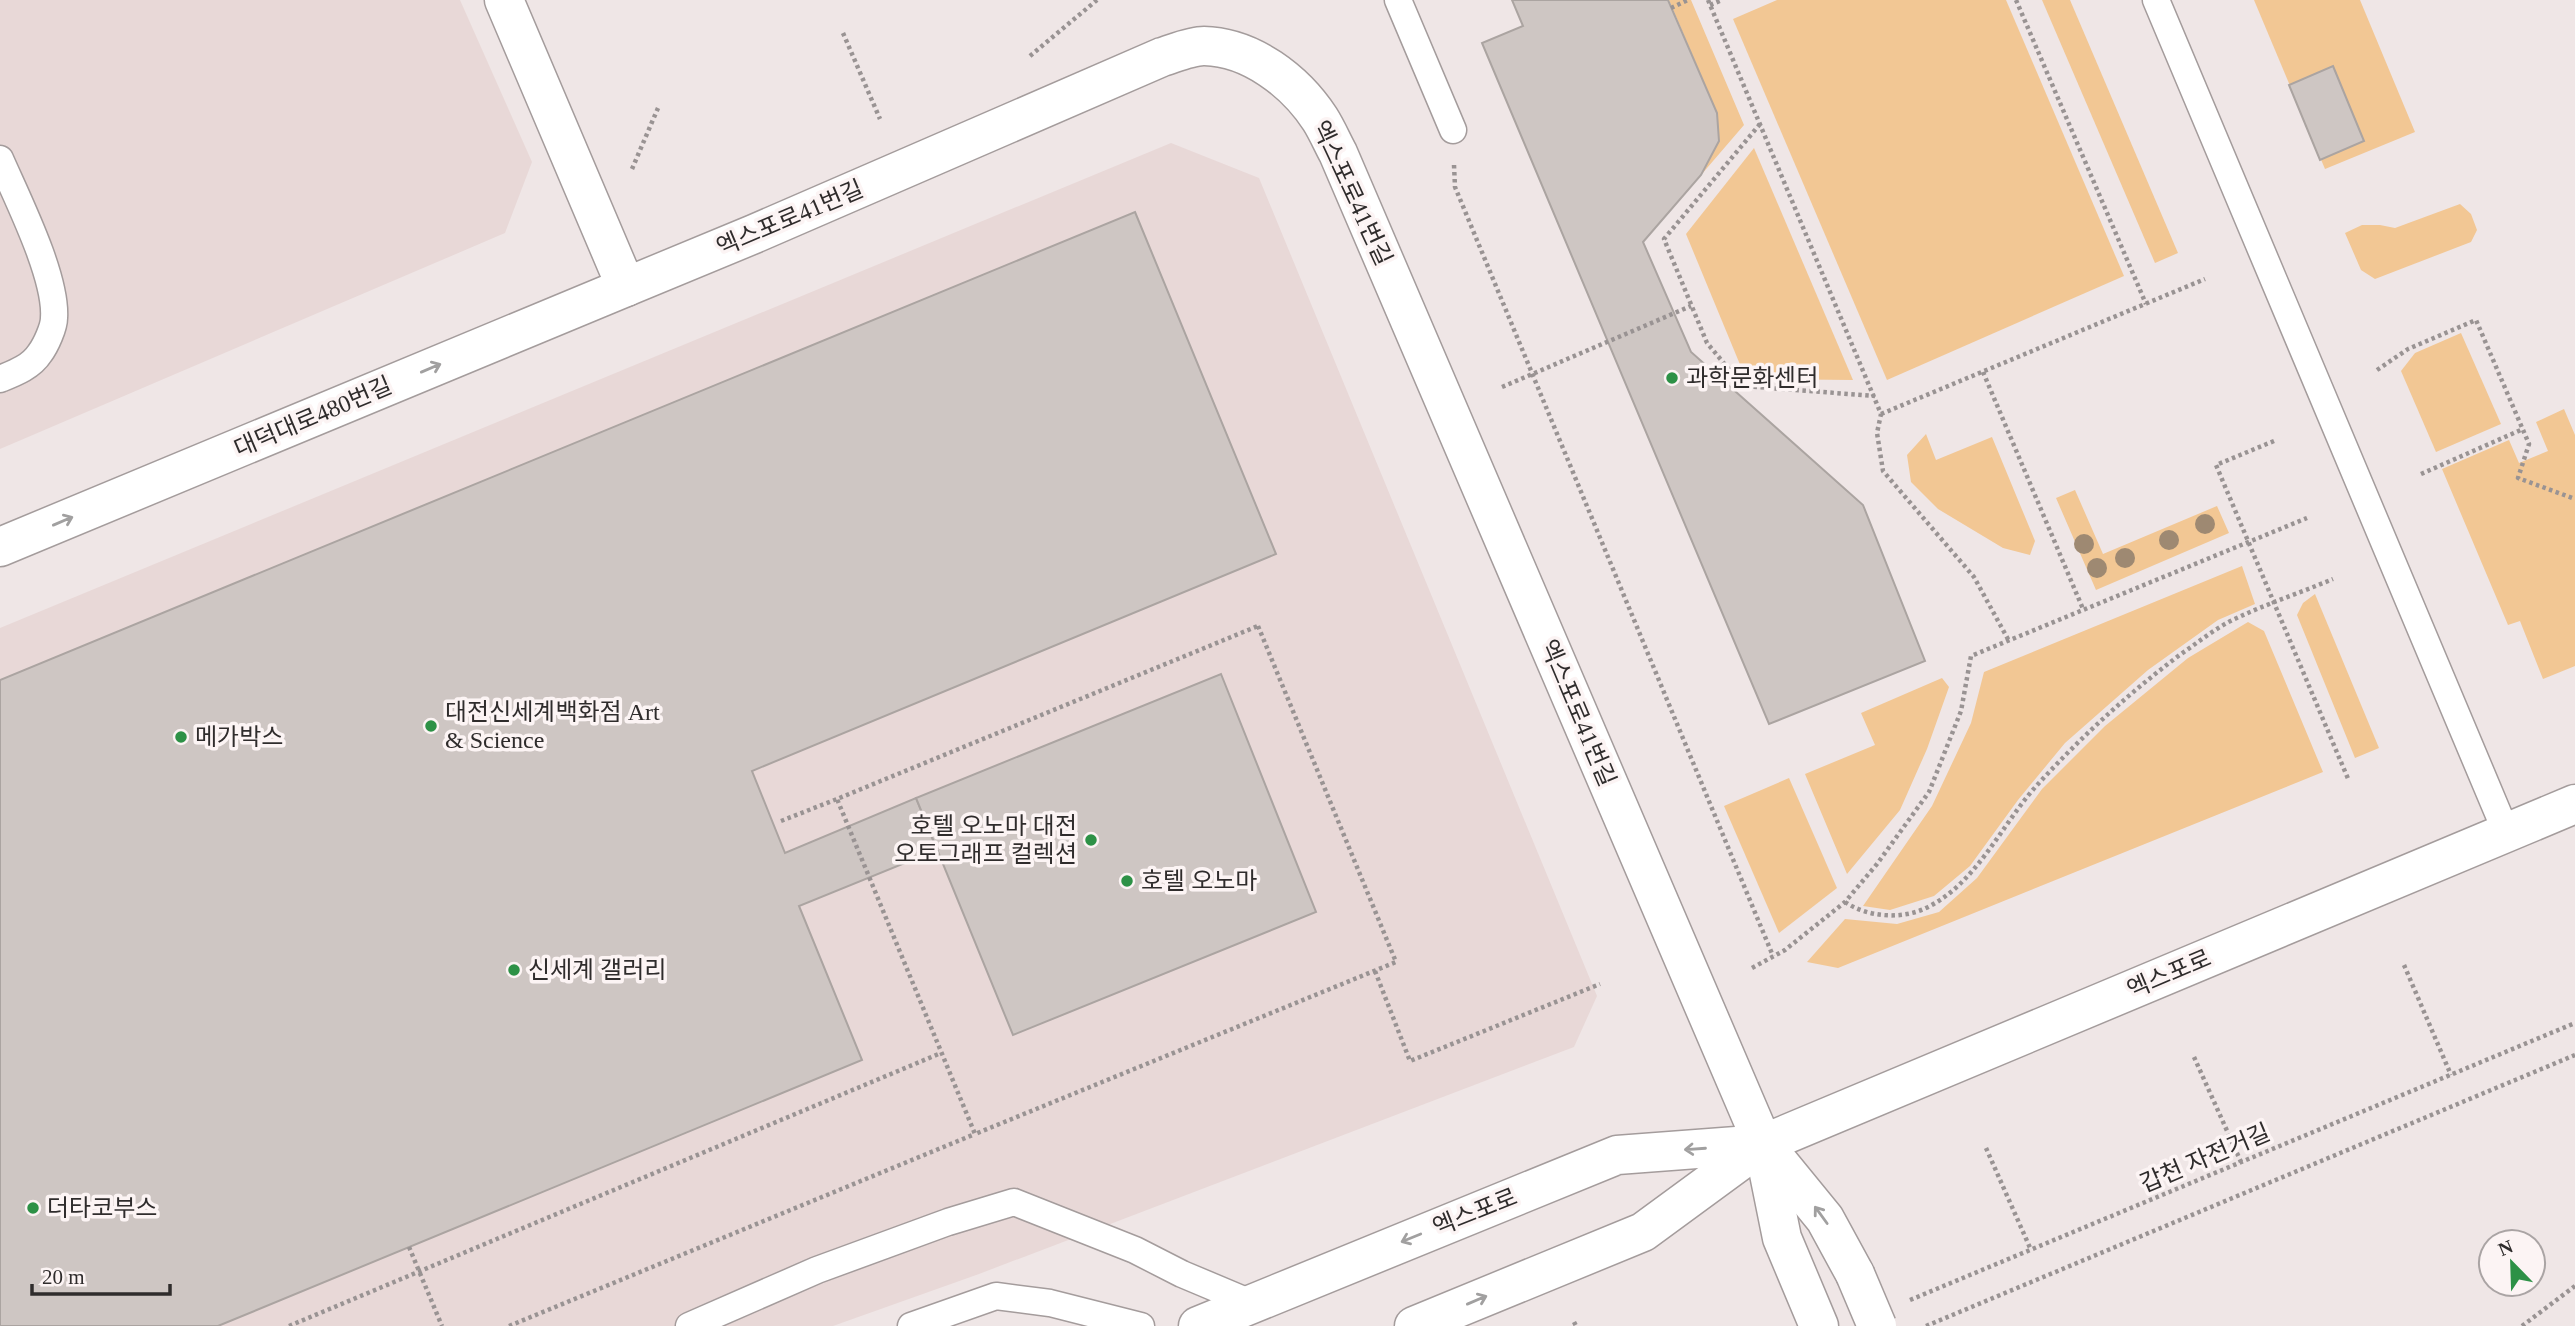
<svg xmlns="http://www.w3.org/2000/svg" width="2575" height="1326" viewBox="0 0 2575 1326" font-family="'Times New Roman','Noto Sans KR',serif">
<rect width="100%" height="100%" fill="#efe6e6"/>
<g fill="#e8d8d7">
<path d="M0 0H460L532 162 505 233 0 449Z"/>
<path d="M1171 143 1259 178 1597 996 1574 1047 979 1274 833 1326H0V628Z"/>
</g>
<g fill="#f2c794">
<path d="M1669 0H1691L1744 125 1701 175 1719 141 1717 113Z"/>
<path d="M1777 0H2006L2124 276 1887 380 1733 19Z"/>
<path d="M2042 0H2070L2178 253 2155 263Z"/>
<path d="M2254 0H2360L2415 132 2325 169Z"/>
<path d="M1754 148 1853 380 1746 379 1686 234Z"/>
<path d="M2460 204 2471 214 2477 230 2471 242 2375 279 2361 270 2345 233 2362 225H2380L2395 228Z"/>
<path d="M2461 333 2501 424 2436 452 2401 371 2415 353Z"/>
<path d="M2564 409 2575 435V666L2543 679 2520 621 2508 625 2442 469 2509 440 2519 463 2548 451 2536 422Z"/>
<path d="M1926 434 1936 460 1992 437 2035 541 2030 555 2003 548 1938 509 1911 482 1907 455Z"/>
<path d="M2075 490 2103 554 2217 506 2229 533 2096 590 2056 498Z"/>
<path d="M2242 566 2255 604 2218 620 2148 670 2065 743 2018 800 1970 866 1934 896 1890 910 1863 906 1932 806 1971 723 1984 672Z"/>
<path d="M2315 594 2379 748 2355 758 2297 615 2303 603Z"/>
<path d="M2248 622 2264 631 2323 772 1838 968 1807 962 1845 919 1897 924 1939 912 1977 878 2042 789 2105 726 2188 658Z"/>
<path d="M1942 678 1949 687 1927 749 1900 810 1847 874 1805 774 1875 745 1861 713Z"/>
<path d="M1789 778 1837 888 1779 933 1724 806Z"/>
</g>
<g fill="#cec6c3" stroke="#aba4a1" stroke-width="2">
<path d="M1512 0H1668L1717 113 1719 141 1701 175 1643 242 1691 352 1863 505 1925 661 1769 724 1482 43 1523 26Z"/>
<path d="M2333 66 2364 141 2320 160 2289 85Z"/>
<path d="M1135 212 1276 554 752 771 785 853 916 798 937 850 799 906 862 1060 218 1326H0V680Z"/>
<path d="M1221 674 1316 912 1013 1035 916 798Z"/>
</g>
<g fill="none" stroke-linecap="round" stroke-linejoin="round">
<defs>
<g id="service">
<path d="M1398 0 1453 130"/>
<path d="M2156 0 2506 832"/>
<path d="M0 159C17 198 57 277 54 318 54 327 46 345 40 353 31 367 15 373 0 379"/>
<path d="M689 1326 817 1270 948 1222 1014 1202 1135 1250 1182 1274 1251 1303"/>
<path d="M911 1326 996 1296 1050 1303 1141 1326"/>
</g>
<g id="tertiary">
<path d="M504 0 626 287 754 234 1162 57C1175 53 1191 46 1204 46 1251 47 1295 81 1320 119 1327 130 1332 142 1338 153L1763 1144 1782 1238 1819 1326"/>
<path d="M0 547 626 287"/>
<path d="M1767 1148 1825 1219 1855 1274"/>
</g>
<g id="secondary">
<path d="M1198 1326 1617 1155 1763 1144"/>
<path d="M1414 1326 1643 1232 1763 1144 2575 804"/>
</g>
</defs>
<use href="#service" stroke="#a49c9c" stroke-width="29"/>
<use href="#tertiary" stroke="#a49c9c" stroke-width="41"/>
<use href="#secondary" stroke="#a49c9c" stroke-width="41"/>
<g stroke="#999393" stroke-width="4.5" stroke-dasharray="3.5 3.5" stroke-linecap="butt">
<path d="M1708 0 1881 414 1877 433 1883 471 1974 577 2009 641"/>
<path d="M2016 0 2146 304"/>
<path d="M1710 5 1722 0"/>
<path d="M1671 8 1688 0"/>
<path d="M843 33 880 119"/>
<path d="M1030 56 1097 0"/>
<path d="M1760 124 1664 239 1707 343 1743 386 1875 396"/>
<path d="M1454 165 1455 187 1773 956"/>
<path d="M632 169 658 108"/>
<path d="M2377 370 2408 349 2476 320 2529 444 2518 478 2575 499"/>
<path d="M1983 372 2083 609"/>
<path d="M1502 387 1691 306"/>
<path d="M1881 414 2205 279"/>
<path d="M2274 441 2216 465 2349 781"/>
<path d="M2421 474 2523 429"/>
<path d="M1258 626 1396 962 975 1134 837 799Z"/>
<path d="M781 821 837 799"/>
<path d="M1845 902C1867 917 1901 920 1926 908 1978 883 2001 824 2039 783 2082 736 2129 693 2181 654 2200 641 2218 626 2239 617 2269 603 2302 592 2333 579"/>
<path d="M2404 965 2451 1075"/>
<path d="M1752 968 1785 950 1845 902 1877 864 1929 792 1961 711 1971 656 2307 518"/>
<path d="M1375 971 1410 1061 1600 984"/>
<path d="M2194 1057 2241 1162"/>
<path d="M1986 1148 2031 1250"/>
<path d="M409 1247 442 1326"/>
<path d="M1910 1300 2575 1023"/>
<path d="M1574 1322 1576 1326"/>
<path d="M289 1326 941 1053"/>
<path d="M509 1326 975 1134"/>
<path d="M1926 1326 2575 1055"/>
<path d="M2522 1326 2575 1286"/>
</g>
<use href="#service" stroke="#fff" stroke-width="26"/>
<use href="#tertiary" stroke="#fff" stroke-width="38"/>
<use href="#secondary" stroke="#fff" stroke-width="38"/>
<defs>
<path id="tertiary-bridge" d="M1855 1274 1877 1326"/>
</defs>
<use href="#tertiary-bridge" stroke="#a49c9c" stroke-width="41" stroke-linecap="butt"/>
<use href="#tertiary-bridge" stroke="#fff" stroke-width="38"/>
</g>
<g fill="#9e8972">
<circle cx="2205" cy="524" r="10"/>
<circle cx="2169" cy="540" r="10"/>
<circle cx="2084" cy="544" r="10"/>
<circle cx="2125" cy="558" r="10"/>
<circle cx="2097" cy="568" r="10"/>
</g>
<defs><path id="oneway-shaft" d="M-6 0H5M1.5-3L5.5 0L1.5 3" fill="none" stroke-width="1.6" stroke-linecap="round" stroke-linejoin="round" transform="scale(1.75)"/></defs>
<g stroke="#a1a0a0">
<use href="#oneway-shaft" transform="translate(431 368) rotate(-23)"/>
<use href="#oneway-shaft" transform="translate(63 521) rotate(-23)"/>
<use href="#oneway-shaft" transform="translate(1695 1149) rotate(176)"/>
<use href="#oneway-shaft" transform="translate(1821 1215) rotate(-126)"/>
<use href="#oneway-shaft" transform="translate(1411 1238) rotate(158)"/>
<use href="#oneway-shaft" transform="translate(1477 1300) rotate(-23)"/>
</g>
<g fill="#2d9146" stroke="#fcf4f4" stroke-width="2.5">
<circle cx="1672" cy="378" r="7"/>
<circle cx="431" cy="726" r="7"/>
<circle cx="181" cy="737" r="7"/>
<circle cx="1091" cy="840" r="7"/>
<circle cx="1127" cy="881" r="7"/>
<circle cx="514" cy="970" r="7"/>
<circle cx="33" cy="1208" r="7"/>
</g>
<g text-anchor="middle" stroke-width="7" stroke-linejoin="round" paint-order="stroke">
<g font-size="24" fill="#2f2c2c" stroke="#fcf4f4">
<text transform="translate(1352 193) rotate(65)" y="8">엑스포로41번길</text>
<text transform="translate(790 218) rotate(-23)" y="8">엑스포로41번길</text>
<text transform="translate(313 417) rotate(-23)" y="8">대덕대로480번길</text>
<text transform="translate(1578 713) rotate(67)" y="8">엑스포로41번길</text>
<text transform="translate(2169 974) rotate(-23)" y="8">엑스포로</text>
<text transform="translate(2205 1158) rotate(-23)" y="8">갑천 자전거길</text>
<text transform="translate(1475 1212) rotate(-22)" y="8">엑스포로</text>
</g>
<g font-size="24" fill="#2f2c2c" stroke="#fcf4f4" text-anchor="start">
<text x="1686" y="386">과학문화센터</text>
<text x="445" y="720">대전신세계백화점 Art<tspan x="445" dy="28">&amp; Science</tspan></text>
<text x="195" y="745">메가박스</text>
<text x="1077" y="834" text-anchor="end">호텔 오노마 대전<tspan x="1077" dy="28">오토그래프 컬렉션</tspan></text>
<text x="1141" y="889">호텔 오노마</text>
<text x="528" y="978">신세계 갤러리</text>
<text x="47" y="1216">더타코부스</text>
</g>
</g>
<g transform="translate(2512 1263) rotate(337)"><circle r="33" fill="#fcf4f4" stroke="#aaa4a4" stroke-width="2"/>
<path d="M0-5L12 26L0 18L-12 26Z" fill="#2d9146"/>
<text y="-10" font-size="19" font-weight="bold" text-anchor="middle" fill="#2f2c2c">N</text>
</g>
<path d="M32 1284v10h138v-10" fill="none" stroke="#2f2c2c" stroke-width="3.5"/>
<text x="42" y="1284" font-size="21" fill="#2f2c2c" stroke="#fcf4f4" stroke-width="5" paint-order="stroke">20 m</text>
</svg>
